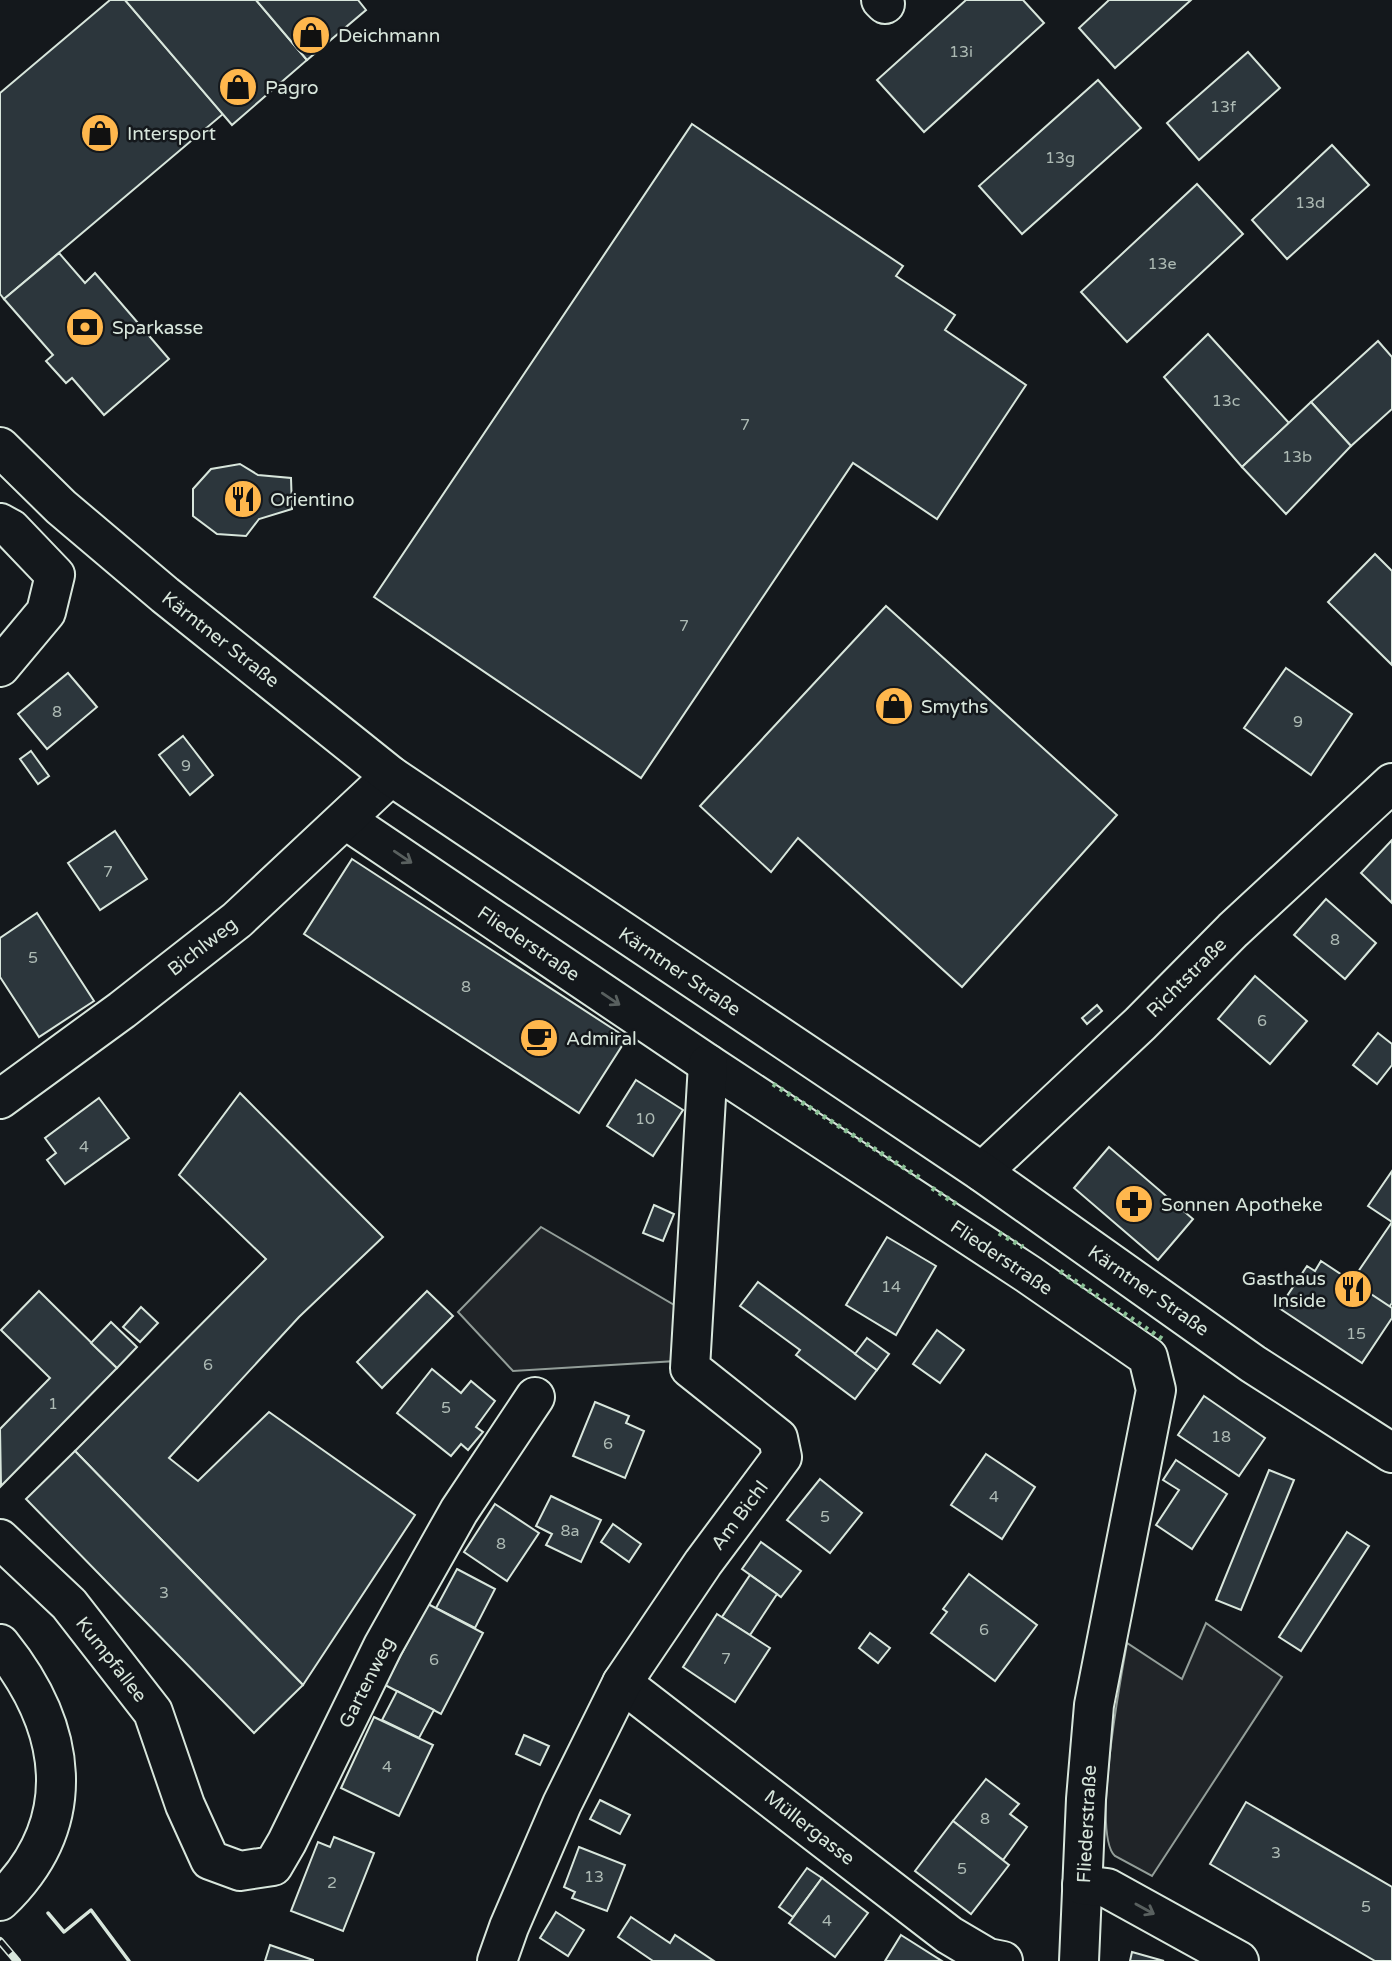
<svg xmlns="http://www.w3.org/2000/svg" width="1392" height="1961" viewBox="0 0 1392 1961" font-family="'Varela Round',sans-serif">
<rect width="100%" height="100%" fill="#14181c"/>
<g fill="#202428" stroke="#939e99" stroke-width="2">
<path d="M541 1227 681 1309 676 1361 513 1371 458 1312Z"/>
<path d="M1206 1623 1282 1677 1152 1876 1115 1856C1091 1834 1121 1677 1127 1643L1182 1679Z"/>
</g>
<g fill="#2c363c" stroke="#d8e6dc" stroke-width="2">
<path d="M110 0H125L223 114 4 299 0 294V93Z"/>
<path d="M125 0H256L307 60 232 125Z"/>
<path d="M256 0H358L366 10 307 60Z"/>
<path d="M966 0H1023L1044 23 924 132 877 80Z"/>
<path d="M1109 0H1191L1115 68 1079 28Z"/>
<path d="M1248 52 1280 88 1199 160 1167 123Z"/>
<path d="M1098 80 1141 128 1022 234 979 186Z"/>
<path d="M692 124 903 266 896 276 955 315 945 330 1026 385 937 519 853 463 641 778 374 597Z"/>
<path d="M1332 145 1369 185 1287 259 1252 220Z"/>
<path d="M1197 184 1243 234 1127 342 1081 292Z"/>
<path d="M59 253 85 283 95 273 169 359 104 415 72 378 66 383 46 361 53 355 4 299Z"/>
<path d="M1208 334 1289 423 1242 467 1164 377Z"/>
<path d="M1378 341 1392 357V409L1351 446 1311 402Z"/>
<path d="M1311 402 1351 446 1286 514 1242 467Z"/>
<path d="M240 464 258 475 291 478 292 509 259 519 246 536 217 534 193 516V489L211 469Z"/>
<path d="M1375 554 1392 571V665L1328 602Z"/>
<path d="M886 606 1117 815 962 987 798 838 771 872 700 806Z"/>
<path d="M1286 668 1352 714 1311 775 1244 728Z"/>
<path d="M68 673 97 707 47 749 18 714Z"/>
<path d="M183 736 213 775 190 795 159 755Z"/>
<path d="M31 751 49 776 38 784 20 759Z"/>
<path d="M115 831 147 879 100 910 68 863Z"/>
<path d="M1392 840V903L1361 873Z"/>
<path d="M352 859 627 1038 579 1113 304 934Z"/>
<path d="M1326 899 1376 943 1345 979 1294 935Z"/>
<path d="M37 913 94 1001 39 1037 0 977V938Z"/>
<path d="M1255 976 1307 1021 1270 1064 1218 1019Z"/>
<path d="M1097 1005 1102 1011 1087 1024 1082 1018Z"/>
<path d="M1378 1033 1392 1044V1065L1377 1084 1353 1065Z"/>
<path d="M636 1080 683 1110 653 1156 607 1126Z"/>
<path d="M240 1093 383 1237 299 1317 169 1458 198 1481 269 1412 415 1515 303 1685 75 1451 266 1259 179 1175Z"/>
<path d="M99 1098 129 1138 65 1184 47 1160 56 1153 45 1138Z"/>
<path d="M1109 1147 1193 1219 1158 1260 1074 1188Z"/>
<path d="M1392 1171V1303L1389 1307 1351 1282 1392 1222 1368 1206Z"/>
<path d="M654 1205 674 1214 663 1241 643 1233Z"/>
<path d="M887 1237 936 1266 896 1335 846 1305Z"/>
<path d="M1321 1261 1392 1308V1318L1362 1363 1279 1308 1307 1266 1315 1271Z"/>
<path d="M758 1282 877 1370 855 1399 796 1355 800 1350 740 1306Z"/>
<path d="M39 1291 117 1368 1 1486 0 1429 50 1378 1 1330Z"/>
<path d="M427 1291 453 1316 382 1388 357 1362Z"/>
<path d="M141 1307 158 1323 140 1342 123 1327Z"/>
<path d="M111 1322 137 1347 117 1368 91 1343Z"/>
<path d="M937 1330 964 1350 940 1383 913 1364Z"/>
<path d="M867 1338 889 1354 877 1370 855 1354Z"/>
<path d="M432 1369 461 1393 471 1381 495 1401 476 1427 483 1432 468 1450 461 1444 451 1456 397 1413Z"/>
<path d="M1204 1396 1265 1438 1239 1476 1178 1435Z"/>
<path d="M595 1402 629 1416 626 1423 644 1431 625 1478 573 1456Z"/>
<path d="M75 1451 303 1685 254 1733 26 1499Z"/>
<path d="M986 1454 1035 1487 1002 1539 951 1505Z"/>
<path d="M1176 1460 1227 1494 1192 1549 1156 1525 1179 1490 1163 1480Z"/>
<path d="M1269 1470 1294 1480 1241 1610 1216 1600Z"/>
<path d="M820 1479 862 1513 830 1553 787 1520Z"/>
<path d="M551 1496 601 1520 581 1562 546 1545 552 1534 536 1526Z"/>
<path d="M495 1504 539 1533 507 1581 464 1552Z"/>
<path d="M613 1524 641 1544 629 1562 601 1542Z"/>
<path d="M1347 1532 1369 1546 1301 1651 1279 1637Z"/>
<path d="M761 1542 801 1571 781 1597 742 1569Z"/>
<path d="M457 1569 495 1589 475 1628 436 1608Z"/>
<path d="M969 1574 1037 1625 995 1681 931 1633 947 1612 943 1609Z"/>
<path d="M750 1575 777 1594 750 1635 722 1617Z"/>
<path d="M428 1604 483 1633 441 1714 385 1685Z"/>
<path d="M717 1614 770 1648 735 1702 683 1667Z"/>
<path d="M870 1633 890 1648 878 1663 859 1648Z"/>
<path d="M397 1691 434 1710 419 1738 382 1720Z"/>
<path d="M374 1717 433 1745 399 1816 341 1788Z"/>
<path d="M524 1735 549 1746 540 1765 516 1754Z"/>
<path d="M986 1779 1019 1804 1010 1814 1027 1827 1003 1860 953 1821Z"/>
<path d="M600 1800 630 1815 620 1834 590 1819Z"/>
<path d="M1246 1802 1392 1887V1961H1375L1210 1864Z"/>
<path d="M953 1821 1009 1865 971 1914 915 1871Z"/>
<path d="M334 1837 374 1853 343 1931 291 1911 318 1842 330 1847Z"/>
<path d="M579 1847 625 1865 607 1911 572 1898 575 1892 564 1887Z"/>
<path d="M807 1868 822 1878 793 1917 779 1907Z"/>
<path d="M822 1878 868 1913 835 1957 789 1923Z"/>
<path d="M556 1912 584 1930 568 1956 540 1938Z"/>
<path d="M631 1917 670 1943 675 1935 714 1961H653L618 1937Z"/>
<path d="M901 1935 942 1961H885Z"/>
<path d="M270 1945 313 1960V1961H265Z"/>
<path d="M1132 1952 1164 1961H1130Z"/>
</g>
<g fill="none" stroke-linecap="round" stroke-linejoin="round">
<defs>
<g id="minor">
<path d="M881 0 885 4"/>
<path d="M0 523 11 529 55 575 46 612 0 667"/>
<path d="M346 820 708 1064 1028 1274 1148 1357 1156 1390 1094 1705 1086 1799 1079 1961"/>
<path d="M0 1099 122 1010 237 920 391 776"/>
<path d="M982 1172 1140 1024 1233 930 1392 783"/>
<path d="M0 1539 69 1604 153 1712 185 1805 210 1860 240 1871 273 1866 287 1842 383 1646 459 1511 535 1397"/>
<path d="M0 1644C67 1727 82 1822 0 1901"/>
<path d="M622 1683 949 1935 988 1958 1003 1961"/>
<path d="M1082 1885 1107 1888 1239 1961"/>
<path d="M497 1961 509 1927 562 1804 622 1683 703 1563 782 1457 778 1438 690 1368 708 1064"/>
</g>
<path id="major" d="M0 447 61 507 165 595 391 776 982 1172 1253 1364 1392 1453"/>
</defs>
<use href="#minor" stroke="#d8e6dc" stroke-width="42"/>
<use href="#major" stroke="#d8e6dc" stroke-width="42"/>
<use href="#minor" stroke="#14181c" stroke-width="38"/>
<use href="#major" stroke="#14181c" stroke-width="38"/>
<defs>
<path id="rail" d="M0 1941 17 1961"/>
</defs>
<use href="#rail" stroke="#d8e6dc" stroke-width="8"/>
<use href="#rail" stroke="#14181c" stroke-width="5" stroke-dasharray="16" stroke-linecap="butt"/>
<g stroke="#8ac095" stroke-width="5" stroke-dasharray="3.5 5" stroke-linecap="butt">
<path d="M773 1084 920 1178"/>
<path d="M932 1188 956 1204"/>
<path d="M999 1233 1023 1247"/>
<path d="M1060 1271 1165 1341"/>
</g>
<path stroke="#d8e6dc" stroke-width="3.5" d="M48 1913 64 1932 91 1910 129 1961"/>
</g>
<defs><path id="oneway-shaft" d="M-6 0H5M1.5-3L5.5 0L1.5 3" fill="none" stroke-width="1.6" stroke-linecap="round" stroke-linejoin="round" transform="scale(1.75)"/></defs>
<g stroke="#59605f">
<use href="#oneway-shaft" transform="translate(403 857) rotate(34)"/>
<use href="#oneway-shaft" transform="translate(611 999) rotate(34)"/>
<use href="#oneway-shaft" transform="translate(1145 1909) rotate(29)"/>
</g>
<defs>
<symbol id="shop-disc" viewBox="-11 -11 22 22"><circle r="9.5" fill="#ffb74d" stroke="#14181c"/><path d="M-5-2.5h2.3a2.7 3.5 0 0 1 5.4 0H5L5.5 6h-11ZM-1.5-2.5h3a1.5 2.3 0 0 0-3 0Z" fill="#111"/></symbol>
<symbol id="bank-disc" viewBox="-11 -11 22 22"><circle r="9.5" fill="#ffb74d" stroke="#14181c"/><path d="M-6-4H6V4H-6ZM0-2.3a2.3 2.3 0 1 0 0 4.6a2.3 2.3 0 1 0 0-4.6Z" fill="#111"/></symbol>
<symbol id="restaurant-disc" viewBox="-11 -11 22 22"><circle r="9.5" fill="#ffb74d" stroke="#14181c"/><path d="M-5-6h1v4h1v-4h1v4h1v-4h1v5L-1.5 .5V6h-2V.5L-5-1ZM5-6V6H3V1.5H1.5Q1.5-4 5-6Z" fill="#111"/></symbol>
<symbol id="cafe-disc" viewBox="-11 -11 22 22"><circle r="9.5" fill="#ffb74d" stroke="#14181c"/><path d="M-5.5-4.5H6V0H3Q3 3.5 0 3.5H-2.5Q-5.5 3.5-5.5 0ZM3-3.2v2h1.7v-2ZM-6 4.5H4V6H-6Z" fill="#111"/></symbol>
<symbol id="pharmacy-disc" viewBox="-11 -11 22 22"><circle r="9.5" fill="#ffb74d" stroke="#14181c"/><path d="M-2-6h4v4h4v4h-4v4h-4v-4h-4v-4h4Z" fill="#111"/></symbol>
</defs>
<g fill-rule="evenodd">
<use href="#shop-disc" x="289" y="13" width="44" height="44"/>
<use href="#shop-disc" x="216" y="65" width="44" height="44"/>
<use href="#shop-disc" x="78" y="111" width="44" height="44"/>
<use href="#bank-disc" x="63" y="305" width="44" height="44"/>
<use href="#restaurant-disc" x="221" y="477" width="44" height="44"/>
<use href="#shop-disc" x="872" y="684" width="44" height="44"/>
<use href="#cafe-disc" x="517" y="1016" width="44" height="44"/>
<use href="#pharmacy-disc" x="1112" y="1182" width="44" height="44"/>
<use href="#restaurant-disc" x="1331" y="1267" width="44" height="44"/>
</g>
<g text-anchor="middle" stroke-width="5" stroke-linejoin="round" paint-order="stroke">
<g font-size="16" fill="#adbab4">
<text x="961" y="57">13i</text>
<text x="1223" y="112">13f</text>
<text x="1060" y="163">13g</text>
<text x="1310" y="208">13d</text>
<text x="1162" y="269">13e</text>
<text x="1226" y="406">13c</text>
<text x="745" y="430">7</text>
<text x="1297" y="462">13b</text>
<text x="684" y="631">7</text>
<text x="57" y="717">8</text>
<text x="1298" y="727">9</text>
<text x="186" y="771">9</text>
<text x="108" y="877">7</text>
<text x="1335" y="945">8</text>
<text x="33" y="963">5</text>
<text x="466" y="992">8</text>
<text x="1262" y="1026">6</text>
<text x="645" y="1124">10</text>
<text x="84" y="1152">4</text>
<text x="891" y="1292">14</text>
<text x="1356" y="1339">15</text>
<text x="208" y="1370">6</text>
<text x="53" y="1409">1</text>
<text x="446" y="1413">5</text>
<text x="1221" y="1442">18</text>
<text x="608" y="1449">6</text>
<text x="994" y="1502">4</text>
<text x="825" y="1522">5</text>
<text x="570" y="1536">8a</text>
<text x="501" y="1549">8</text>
<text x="164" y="1598">3</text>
<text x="984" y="1635">6</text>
<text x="726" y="1664">7</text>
<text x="434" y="1665">6</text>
<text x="387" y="1772">4</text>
<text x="985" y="1824">8</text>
<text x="1276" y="1858">3</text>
<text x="962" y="1874">5</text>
<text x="594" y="1882">13</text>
<text x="332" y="1888">2</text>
<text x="1366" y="1912">5</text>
<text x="827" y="1926">4</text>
</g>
<g font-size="19" fill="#d8e6dc" stroke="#14181c" text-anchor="start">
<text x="338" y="42">Deichmann</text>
<text x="265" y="94">Pagro</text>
<text x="127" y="140">Intersport</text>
<text x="112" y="334">Sparkasse</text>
<text x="270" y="506">Orientino</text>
<text x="921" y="713">Smyths</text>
<text x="566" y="1045">Admiral</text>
<text x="1161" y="1211">Sonnen Apotheke</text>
<text x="1326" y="1285" text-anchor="end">Gasthaus<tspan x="1326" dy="22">Inside</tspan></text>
</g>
<g font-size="19" fill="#d8e6dc" stroke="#14181c">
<text transform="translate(221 639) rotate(38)" y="7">Kärntner Straße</text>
<text transform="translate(529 943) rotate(34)" y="7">Fliederstraße</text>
<text transform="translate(202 946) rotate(-38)" y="7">Bichlweg</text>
<text transform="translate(680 971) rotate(34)" y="7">Kärntner Straße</text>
<text transform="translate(1186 977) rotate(-45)" y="7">Richtstraße</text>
<text transform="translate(1002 1257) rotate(34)" y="7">Fliederstraße</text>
<text transform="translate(1149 1290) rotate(35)" y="7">Kärntner Straße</text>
<text transform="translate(739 1515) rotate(-53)" y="7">Am Bichl</text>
<text transform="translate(112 1659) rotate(52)" y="7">Kumpfallee</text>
<text transform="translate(366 1682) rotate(-63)" y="7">Gartenweg</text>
<text transform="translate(1086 1824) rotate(-87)" y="7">Fliederstraße</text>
<text transform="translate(810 1827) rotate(38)" y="7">Müllergasse</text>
</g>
</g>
</svg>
